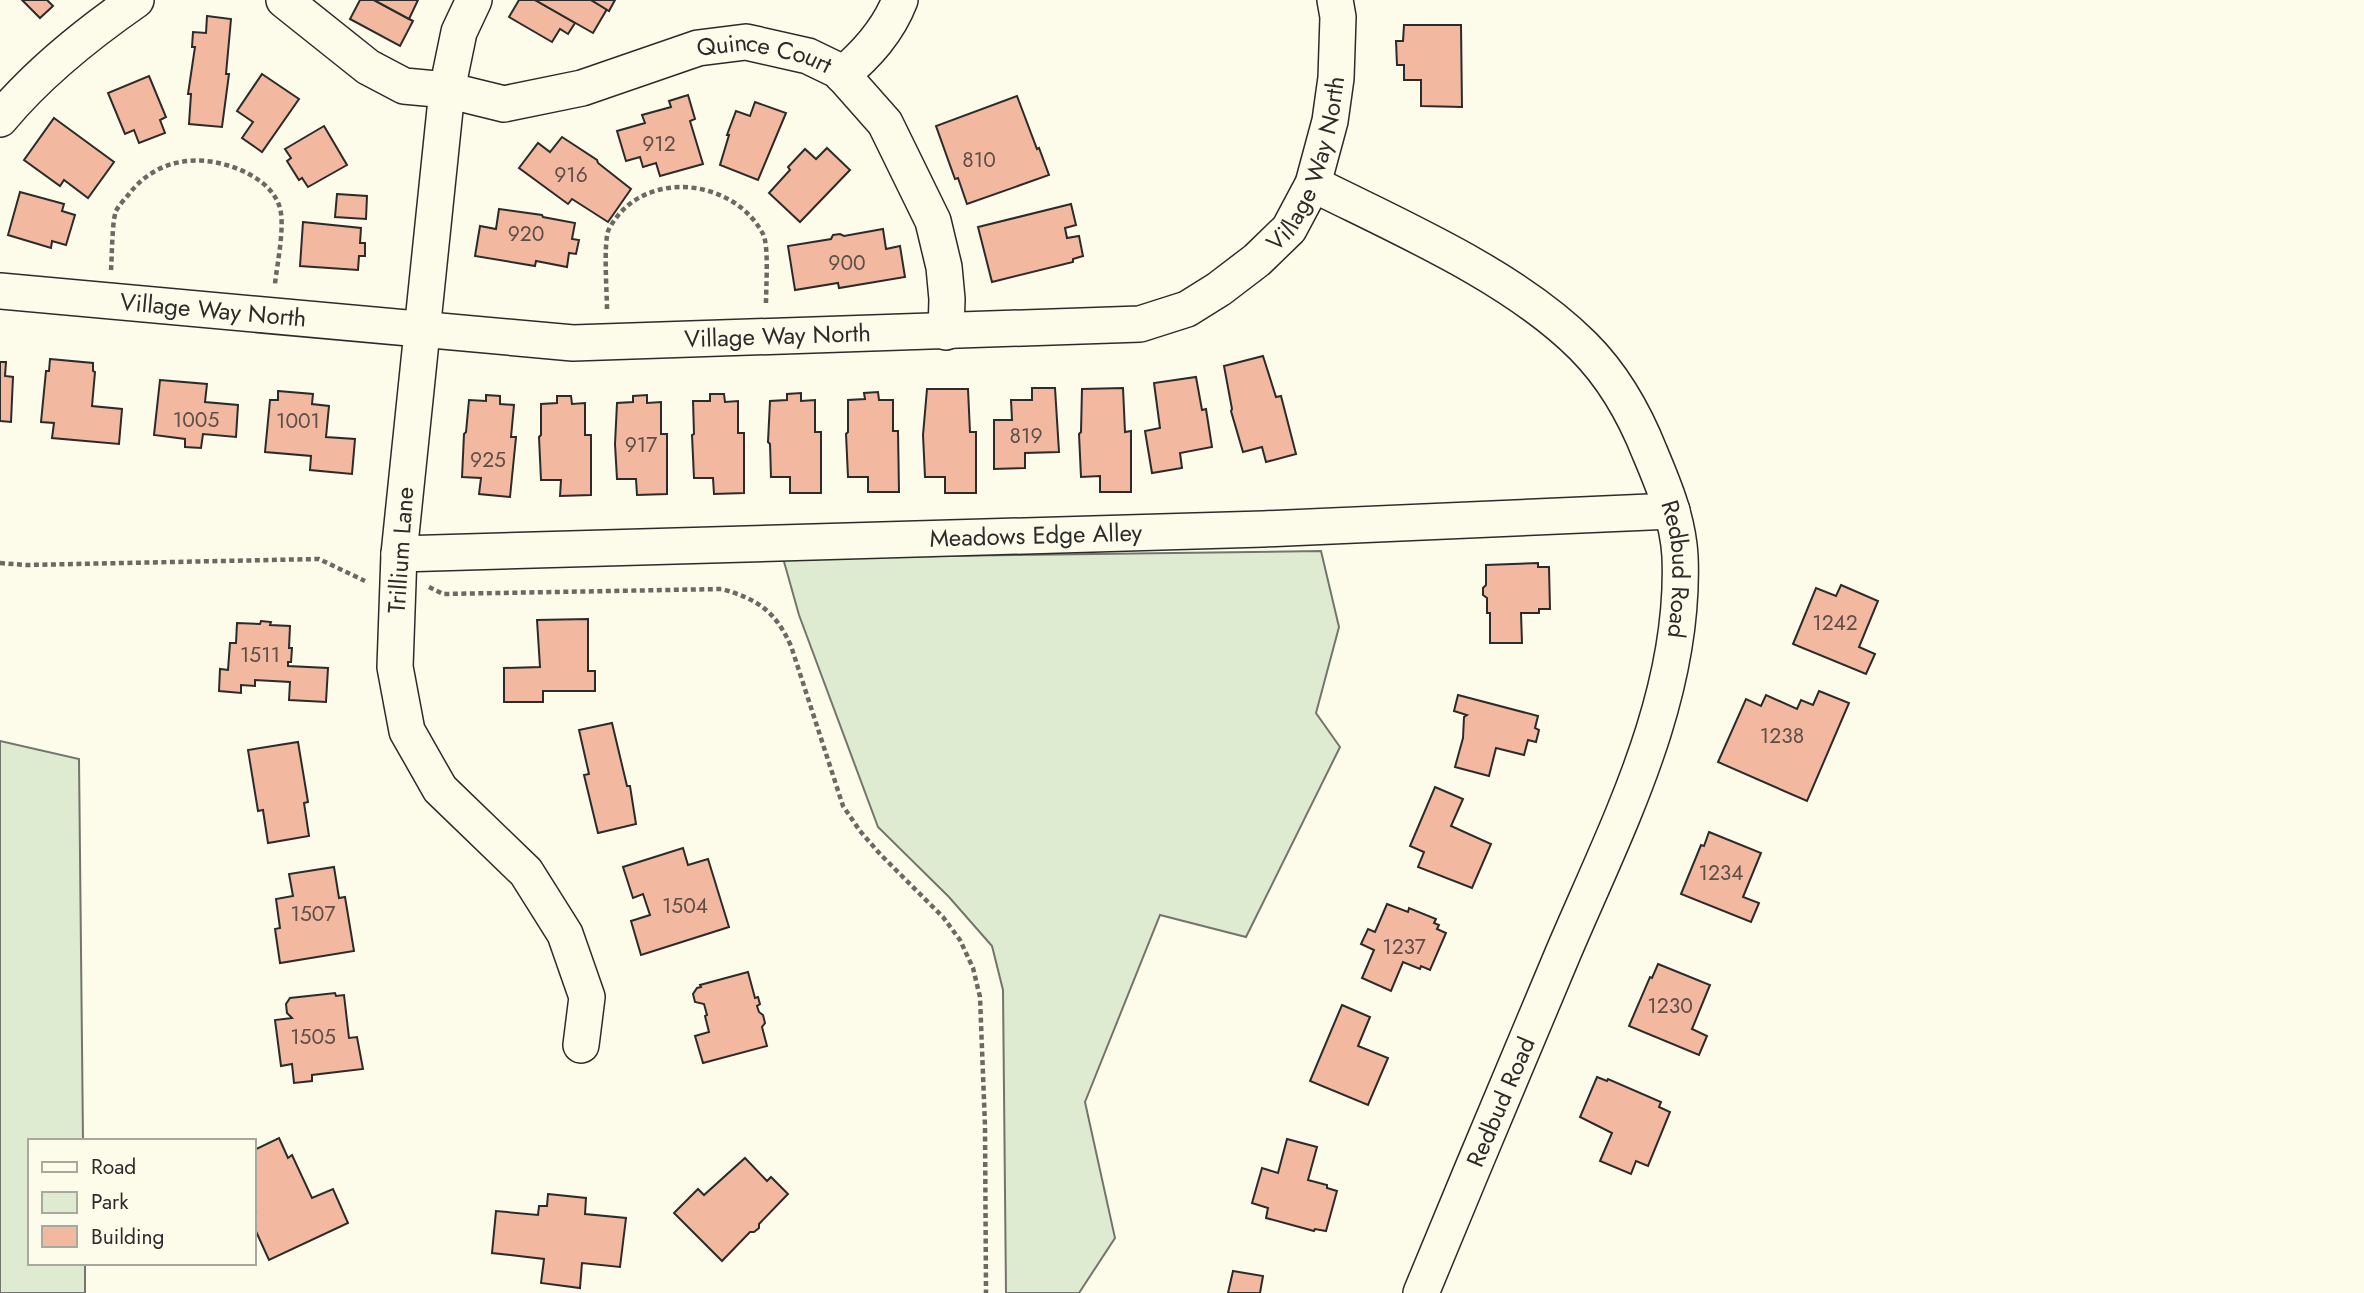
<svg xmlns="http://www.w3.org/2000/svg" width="2364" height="1293" viewBox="0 0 2364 1293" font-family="Jost,sans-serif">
<rect width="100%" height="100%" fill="#fdfbea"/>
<g fill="#deebd1" stroke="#74746e" stroke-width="2">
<path d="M1321 551 1339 627 1316 713 1340 747 1246 937 1160 915 1085 1102 1115 1238 1079 1293H1006L1003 990 992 946 949 897 878 827 799 615 783 558Z"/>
<path d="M0 741 79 759 83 1141H30V1263H85V1293H0Z"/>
</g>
<g fill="#f2b8a0" stroke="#2b2b2b" stroke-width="2">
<path d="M22 0H47L53 6 40 18Z"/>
<path d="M360 0H374L413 21 400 46 350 19Z"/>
<path d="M374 0H418L409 19Z"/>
<path d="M519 0H535L575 23 568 34 560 29 552 42 509 17Z"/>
<path d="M535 0H591L607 9 593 33Z"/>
<path d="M591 0H615L609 11Z"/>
<path d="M207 16 231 19 226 74H229L222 127 189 124 191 94H188L195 47H192L193 32 206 33Z"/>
<path d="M1404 25H1461L1462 107 1421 106V80H1404V65H1397L1396 41H1403Z"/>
<path d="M262 74 299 99 262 152 242 138 253 122 237 111Z"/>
<path d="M149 76 166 117 160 120 165 133 139 143 134 130 125 134 108 93Z"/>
<path d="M688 95 695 119 690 121 703 164 660 176 656 163 643 167 640 157 626 161 617 131 645 123 642 115 671 107 669 101Z"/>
<path d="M1017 96 1037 149 1039 148 1049 175 967 204 958 178 955 179 936 126Z"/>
<path d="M755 102 786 113 758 180 720 165 729 135H727L736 111 750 116Z"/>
<path d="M54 118 114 162 88 198 64 180 60 186 24 160Z"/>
<path d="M324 126 347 165 308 187 302 178 299 180 287 161 291 158 285 149Z"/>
<path d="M562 137 597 160 598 163 631 189 608 222 572 199 568 204 519 168 538 143 550 152Z"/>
<path d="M827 148 850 170 800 222 769 193 790 170 788 167 805 149 816 159Z"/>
<path d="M20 192 64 204 62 211 75 215 66 245 52 241 51 248 8 235Z"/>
<path d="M337 194 367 196 366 219 335 217Z"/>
<path d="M1071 204 1076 225 1065 228 1067 238 1079 236 1083 256 1073 259V262L992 282 978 227Z"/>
<path d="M499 209 542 215 543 217 575 223 572 239 579 240 576 254 569 253 567 267 536 261 535 266 475 256 480 226 496 229Z"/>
<path d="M303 222 361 228 360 243H365V256H359L358 270 300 266Z"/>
<path d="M883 229 886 249 900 246 905 277 839 288 838 283 795 290 788 246 831 239 833 235 840 234 844 236Z"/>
<path d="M1263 356 1276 397 1281 396 1296 454 1266 462 1262 447 1243 452 1231 411 1232 409 1224 366Z"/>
<path d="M50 359 93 363V371L95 372 92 406 122 409 119 444 52 438 54 423 41 422 46 371H49Z"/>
<path d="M0 362H6L5 376 13 377 11 422 0 421Z"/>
<path d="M1196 377 1202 410 1206 409 1212 447 1180 453 1182 468 1152 473 1145 431 1160 428 1154 383Z"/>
<path d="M160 380 207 384 205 402 238 405 236 437 203 434 201 448 185 447V439L154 435Z"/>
<path d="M1032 388H1055L1059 452 1025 453V468L994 469V420H1012L1011 400H1032Z"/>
<path d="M1123 388 1125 432 1131 431V492H1100V476L1081 477 1079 434 1081 432 1082 389Z"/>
<path d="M927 389H968L970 432H976V493H945V477H925L923 435Z"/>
<path d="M278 391 313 394 312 404 329 406 326 437 355 439 352 474 310 470 311 456 265 452 270 400H278Z"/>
<path d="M878 392 879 400H893V431H898L899 492H868V477H848L846 434 848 432V400L865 399 864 393Z"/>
<path d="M801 393V401L815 400V432H821V493H790V477H771L770 444 768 442 770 401 787 400V394Z"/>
<path d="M710 394H724L725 402 738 401V433H744V493L714 494 713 478H694L692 435 694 434 693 401H710Z"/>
<path d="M486 395 500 396V404L514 405 511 437H516L510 497 479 494 481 478 462 477 464 434 466 432 469 400 486 401Z"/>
<path d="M647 395V403L661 402V434H667V494L637 495 636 479H617L615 444 617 403 633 402V396Z"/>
<path d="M557 396H571L572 404 585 403V435H591V495L560 496 561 480H541L539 437 541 435V404L557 403Z"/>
<path d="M1538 563V567H1549L1550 609H1539V613H1521L1522 643H1490V613H1487V598L1483 595V588L1486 585V565Z"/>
<path d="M1841 585 1878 601 1859 647 1875 654 1866 674 1793 644 1816 588 1836 596Z"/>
<path d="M588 619V671H595V691H543V702H504V668L540 667 537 620Z"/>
<path d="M261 621 271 622 270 625 290 626 289 648H292L291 662H288V666L328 668 326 702 289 700 290 682 255 680V686L241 685V693L219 691 220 669 228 670 230 643H236L237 623 260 624Z"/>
<path d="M1819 691 1849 703 1807 801 1718 762 1746 699 1761 706 1766 695 1797 709 1801 700 1813 705Z"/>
<path d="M1458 695 1538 716 1535 728 1539 730 1536 742 1528 740 1524 755 1496 748 1489 776 1455 767 1463 738 1464 717 1467 715 1454 711Z"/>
<path d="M612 723 627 786H630L636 824 598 833 584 775 589 774 579 730Z"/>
<path d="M298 742 308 802 304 803 309 836 268 843 263 810 258 811 248 750Z"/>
<path d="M1435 787 1463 799 1451 826 1491 844 1472 888 1418 867 1424 852 1410 846Z"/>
<path d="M1709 832 1761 853 1743 897 1759 903 1751 922 1681 894 1701 845 1704 846Z"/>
<path d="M683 848 688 865 708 859 729 927 641 955 631 921 650 915 643 894 633 898 623 867Z"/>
<path d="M334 867 339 898 345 897 354 951 280 963 275 929 280 928 276 899 293 896 289 874Z"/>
<path d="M1387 904 1408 912 1409 908 1436 919 1434 923 1439 925 1437 929 1446 933 1430 970 1421 966 1420 969 1403 962 1391 991 1362 978 1374 950 1361 944 1368 929 1375 932Z"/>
<path d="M1658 964 1710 985 1692 1029 1707 1036 1699 1055 1629 1026 1650 977 1652 978Z"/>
<path d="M748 972 755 998 758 997 760 1004 757 1006 759 1012 763 1015 765 1023 762 1027 767 1046 703 1063 695 1036 709 1032 705 1016 707 1015 704 1004 695 1002 693 994 697 988 701 987 700 985Z"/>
<path d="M335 993 336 996 344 995 349 1038 357 1037 363 1069 312 1075V1081L294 1083 292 1064 281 1066 275 1020 292 1018 287 1013 286 1004 290 998Z"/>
<path d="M1342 1005 1370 1017 1358 1046 1388 1058 1368 1105 1310 1081Z"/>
<path d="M1597 1077 1607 1081 1608 1079 1661 1102 1659 1107 1670 1112 1648 1166 1636 1161 1631 1174 1600 1161 1612 1133 1580 1117Z"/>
<path d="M279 1138 288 1158 292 1155 312 1198 333 1189 348 1223 269 1260 254 1227V1213L256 1212 254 1207V1150Z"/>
<path d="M1287 1139 1317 1147 1308 1180 1327 1185V1188L1337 1191 1326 1231 1315 1229 1314 1231 1266 1218 1268 1208 1252 1203 1262 1168 1278 1173Z"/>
<path d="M745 1158 767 1181 771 1177 788 1194 759 1224V1228L754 1232H750L722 1261 674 1213 698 1189 704 1195Z"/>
<path d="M548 1194 586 1198 585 1214 626 1218 620 1267 582 1263 580 1288 541 1283 544 1259 492 1253 496 1211 538 1215 539 1206H547Z"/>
<path d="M1233 1271 1263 1276 1260 1293H1228Z"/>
</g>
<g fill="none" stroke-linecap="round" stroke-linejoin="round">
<defs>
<g id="minor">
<path id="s1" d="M284 0 368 67 404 86 447 90 504 104 582 88 698 48 746 42 808 56 839 71 885 123 933 221 944 267 947 299 946 332"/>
<path d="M474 0 459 32 447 90 399 554 395 667 407 731 440 789 526 872 565 934 587 997 581 1045"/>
<path d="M842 75C867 54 888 31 900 0"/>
<path d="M0 119C38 73 87 34 136 0"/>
<path id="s2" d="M1313 184C1401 228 1513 276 1583 346 1612 375 1635 415 1650 453 1664 486 1678 520 1680 556 1686 699 1615 830 1561 958 1514 1070 1467 1181 1421 1293"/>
<path id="s3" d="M0 291 573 343 1140 324 1187 309 1219 289 1257 260 1289 229 1313 184 1330 121 1336 78 1338 17 1335 0"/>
<path id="s4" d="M399 554 1263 529 1672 511"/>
</g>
</defs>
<use href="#minor" stroke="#2b2b2b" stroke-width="38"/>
<g stroke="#6a6964" stroke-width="4.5" stroke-dasharray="5 3.5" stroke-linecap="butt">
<path d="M111 270C112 256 112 221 116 211 119 205 125 199 129 194 158 156 205 153 245 172 259 179 273 189 279 205 286 223 277 264 275 284"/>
<path d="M607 309C607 294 603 240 609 229 641 168 733 177 763 234 769 245 766 288 766 303"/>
<path d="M0 563 26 565 319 559 365 581"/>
<path d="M429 587 443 594 722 589C759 600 775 611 791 646L843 806 860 831 880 854 943 917 960 940 973 968 980 997 985 1126 986 1293"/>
</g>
<use href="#minor" stroke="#fdfbea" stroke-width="35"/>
</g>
<g text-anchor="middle" stroke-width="5" stroke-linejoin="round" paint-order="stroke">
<g font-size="21" fill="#5d4e48">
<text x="659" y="151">912</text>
<text x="979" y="167">810</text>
<text x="571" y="182">916</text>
<text x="526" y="241">920</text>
<text x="847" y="270">900</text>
<text x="196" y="427">1005</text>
<text x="298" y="428">1001</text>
<text x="1026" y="443">819</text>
<text x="641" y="452">917</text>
<text x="488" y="467">925</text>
<text x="1835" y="630">1242</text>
<text x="260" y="662">1511</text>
<text x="1782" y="743">1238</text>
<text x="1721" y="880">1234</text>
<text x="685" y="913">1504</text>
<text x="313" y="921">1507</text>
<text x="1404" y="954">1237</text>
<text x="1670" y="1013">1230</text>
<text x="313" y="1044">1505</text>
</g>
<g font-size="24" fill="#2b2b2b" stroke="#fdfbea">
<text dy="8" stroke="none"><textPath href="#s1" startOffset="520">Quince Court</textPath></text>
<text dy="8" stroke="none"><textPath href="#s3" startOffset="1390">Village Way North</textPath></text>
<text dy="8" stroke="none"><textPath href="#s3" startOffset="214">Village Way North</textPath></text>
<text dy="8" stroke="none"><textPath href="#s3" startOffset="780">Village Way North</textPath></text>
<text dy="8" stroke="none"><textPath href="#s4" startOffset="637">Meadows Edge Alley</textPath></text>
<text transform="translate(401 550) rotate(-86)" y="8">Trillium Lane</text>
<text dy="8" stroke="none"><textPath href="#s2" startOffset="564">Redbud Road</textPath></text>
<text transform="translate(1501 1102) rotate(-67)" y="8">Redbud Road</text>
</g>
</g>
<rect x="28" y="1139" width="228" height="126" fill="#fdfbea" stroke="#a9a89e" stroke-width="2"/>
<rect x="42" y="1162" width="35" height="10" fill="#fdfbea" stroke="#a9a89e" stroke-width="2"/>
<text x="91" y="1174" font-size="21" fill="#2b2b2b">Road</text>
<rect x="42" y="1192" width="35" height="21" fill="#deebd1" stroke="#a9a89e" stroke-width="2"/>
<text x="91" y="1209" font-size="21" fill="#2b2b2b">Park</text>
<rect x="42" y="1226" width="35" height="21" fill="#f2b8a0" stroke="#a9a89e" stroke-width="2"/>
<text x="91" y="1244" font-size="21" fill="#2b2b2b">Building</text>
</svg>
